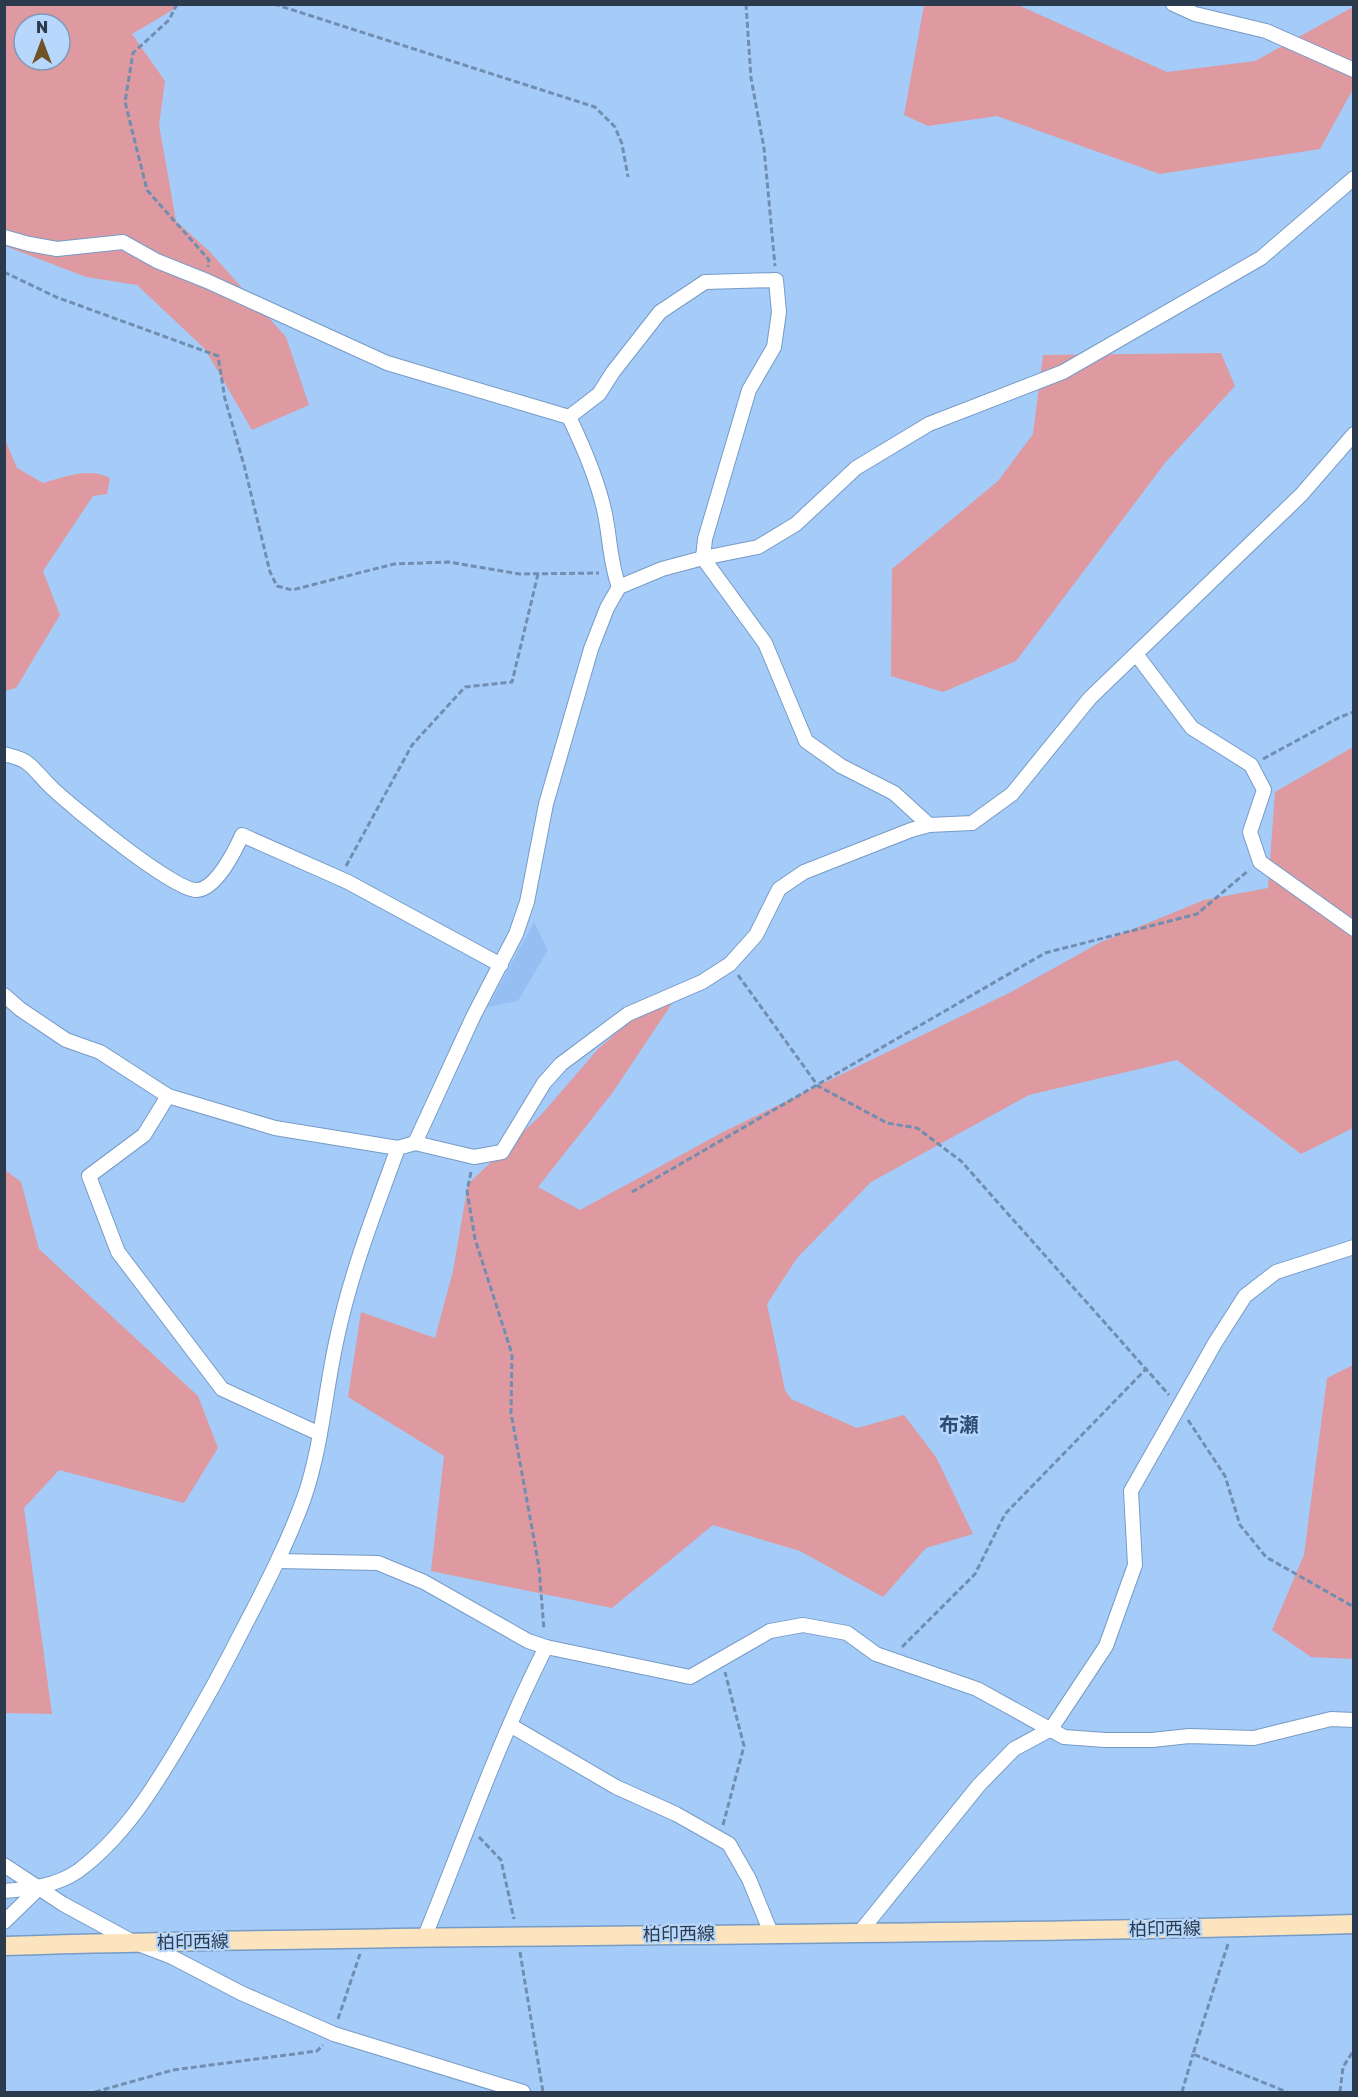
<svg xmlns="http://www.w3.org/2000/svg" width="1358" height="2097" viewBox="0 0 1358 2097" font-family="'Golos Text','Noto Sans JP',sans-serif">
<rect width="100%" height="100%" fill="#a5cbf8"/>
<path fill="#95bff3" d="M534 922 548 950 518 1001 488 1007Z"/>
<g fill="#de9aa0" fill-rule="evenodd">
<path d="M4 5H181L132 34 165 81 159 125 176 221 210 252 286 337 309 405 252 430 205 349 137 285 86 277 5 246ZM24 24H60V60H24Z"/>
<path d="M924 5H1018L1167 72 1255 61 1353 7V89L1320 149 1160 174 997 116 928 126 904 115Z"/>
<path d="M1221 353 1235 386 1165 463 1016 661 943 692 891 676 892 569 998 481 1033 434 1043 355Z"/>
<path d="M4 437 17 468 43 483C65 477 88 467 110 478L107 494 93 496 43 571 60 615 16 688 5 691Z"/>
<path d="M1353 747V1128L1301 1154 1177 1060 1029 1095 871 1182 797 1258 767 1304 785 1390 791 1399 857 1428 904 1415 936 1457 973 1534 926 1548 883 1597 800 1551 713 1525 612 1608 431 1571 444 1456 348 1397 361 1312 435 1338 453 1271 468 1184 541 1115 598 1049 662 993 673 1002 613 1092 538 1187 580 1210 725 1131 1011 992 1099 943 1204 900 1268 888 1275 792Z"/>
<path d="M5 1170 21 1182 39 1249 198 1396 218 1448 184 1503 59 1470 24 1508 52 1714 5 1713Z"/>
<path d="M1353 1365V1659L1311 1657 1272 1630 1304 1555 1327 1378Z"/>
</g>
<g fill="none" stroke-linecap="round" stroke-linejoin="round">
<defs>
<g id="street">
<path d="M1173 4 1195 14 1266 31 1354 70"/>
<path d="M4 237 29 244 57 249 123 242 157 261 207 281 387 363 569 417C584 448 598 480 605 514 610 538 610 563 619 587"/>
<path d="M569 417 599 394 613 372 660 312 705 282 776 280 779 312 774 347 749 390 705 539 703 558 765 643 806 741 841 766 894 793 929 825"/>
<path d="M1136 654 1192 728 1251 765 1264 790 1250 832 1260 862 1354 929"/>
<path d="M4 754C11 756 21 758 26 762 36 769 43 780 52 788 72 807 175 892 197 890 216 889 235 851 242 835L348 882 501 965"/>
<path d="M4 995 20 1009 66 1040 100 1052 168 1096 275 1128 398 1148"/>
<path d="M168 1096 144 1135 89 1176 118 1252 222 1389 320 1434"/>
<path d="M415 1143 474 1157 502 1152 544 1083 561 1064 628 1014 702 982 730 964 756 935 779 889 804 872 911 830 929 825 972 823 1012 794 1090 698 1301 495 1354 434"/>
<path d="M278 1561 378 1563 424 1582 528 1641 546 1647 690 1677 770 1631 803 1625 847 1633 876 1654 977 1689 1064 1737 1105 1740H1152L1189 1736 1254 1738 1331 1719 1354 1720"/>
<path d="M510 1725 616 1787 676 1814 729 1844 749 1879 771 1933"/>
<path d="M4 1865 63 1904 133 1942 172 1957 241 1993 334 2034 523 2092"/>
<path d="M4 1891C30 1889 56 1886 78 1871 125 1836 155 1786 184 1737 204 1703 223 1669 241 1633 264 1589 287 1545 304 1498 322 1446 325 1391 337 1338 351 1272 375 1211 398 1148L415 1143 473 1017 516 934 527 902 546 804 591 649 607 608 619 587 662 569 703 558 758 547 796 524 856 468 929 424 1063 372 1261 258 1354 178"/>
<path d="M4 1922 39 1888"/>
<path d="M860 1932 979 1785 1014 1749 1051 1729 1106 1646 1135 1565 1131 1491 1215 1343 1245 1296 1276 1272 1354 1247"/>
<path d="M425 1936C464 1840 499 1740 546 1647"/>
</g>
<path id="secondary" d="M4 1946C454 1933 904 1937 1354 1924"/>
</defs>
<use href="#street" stroke="#769bc6" stroke-width="16"/>
<use href="#secondary" stroke="#769bc6" stroke-width="21"/>
<g stroke="#718eb0" stroke-width="3" stroke-dasharray="6 3" stroke-linecap="butt">
<path d="M177 4 169 20 133 53 125 102 147 190 209 260 208 267"/>
<path d="M274 4 595 107 615 127 622 144 628 177"/>
<path d="M746 4 751 78 764 148 775 266"/>
<path d="M4 272 56 297 218 356 225 399 244 465 270 572 277 586 292 590 394 564 448 562 520 574 599 573"/>
<path d="M1263 759 1340 717 1354 712"/>
<path d="M346 866 412 745 465 687 512 682 538 574"/>
<path d="M738 975 818 1086 887 1123 917 1128 961 1161 1169 1395"/>
<path d="M471 1172 467 1191 475 1239 512 1354 511 1413 539 1567 544 1630"/>
<path d="M632 1192 1045 953 1197 914 1249 870"/>
<path d="M1188 1420 1225 1476 1240 1525 1266 1557 1354 1607"/>
<path d="M902 1647 975 1574 1005 1514 1146 1369"/>
<path d="M723 1825 744 1746 725 1672"/>
<path d="M479 1837 501 1860 514 1919"/>
<path d="M1228 1944 1193 2054 1287 2092"/>
<path d="M520 1952 543 2092"/>
<path d="M338 2019 360 1954"/>
<path d="M95 2092 173 2070 317 2051 323 2045"/>
<path d="M1182 2092 1193 2054"/>
<path d="M1340 2092 1343 2067 1354 2050"/>
</g>
<use href="#street" stroke="#fff" stroke-width="14"/>
<use href="#secondary" stroke="#fbe4be" stroke-width="18"/>
</g>
<g text-anchor="middle" stroke-width="4.5" stroke-linejoin="round" paint-order="stroke">
<g font-size="18" fill="#2b3b4d" stroke="#b8d7fc">
<text transform="translate(1165 1929) rotate(-1)" y="6">柏印西線</text>
<text transform="translate(679 1934) rotate(-1)" y="6">柏印西線</text>
<text transform="translate(193 1942) rotate(-1)" y="6">柏印西線</text>
</g>
<g font-size="20" font-weight="bold" fill="#2c4e75" stroke="#b8d7fc">
<text x="959" y="1432">布瀬</text>
</g>
</g>
<rect width="1358" height="2097" fill="none" stroke="#2b3b4d" stroke-width="12"/>
<g transform="translate(42 42)"><circle r="28" fill="#b8d7fc" stroke="#8099b6" stroke-width="1.5"/>
<path d="M0-4.5L10 22L0 15L-10 22Z" fill="#705227"/>
<text y="-9" font-size="16" font-weight="bold" text-anchor="middle" fill="#2b3b4d">N</text>
</g>
</svg>
